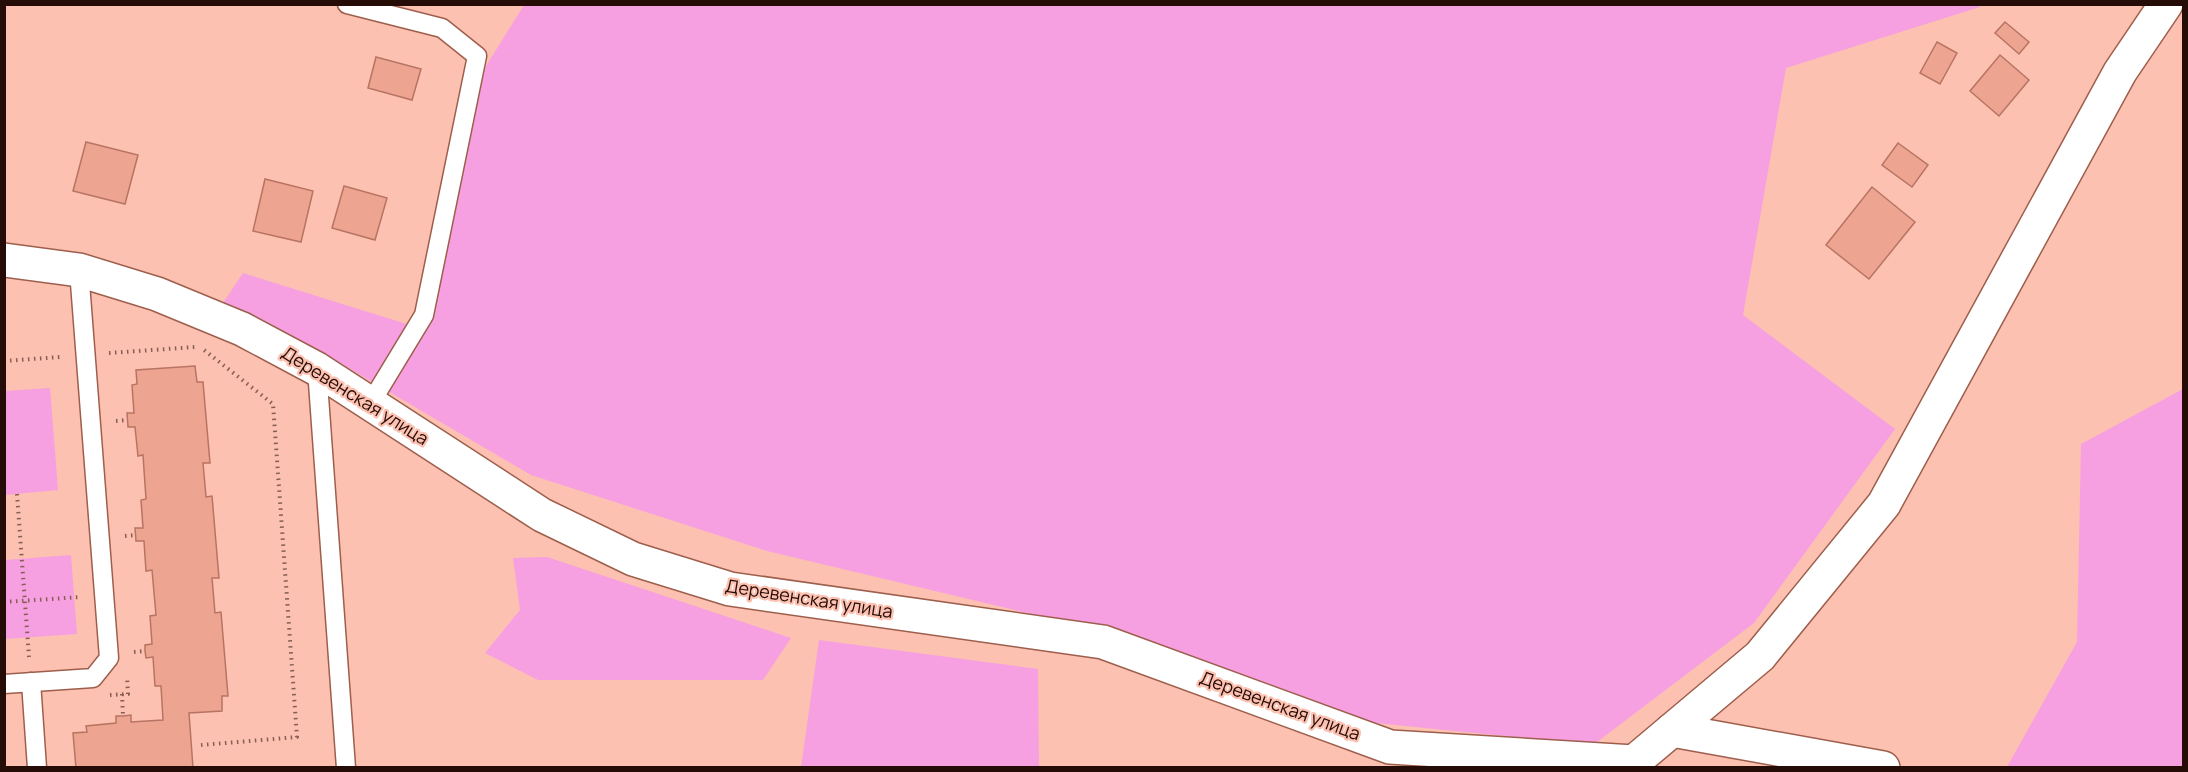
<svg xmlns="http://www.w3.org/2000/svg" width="2188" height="772" viewBox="0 0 2188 772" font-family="Manrope,sans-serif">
<rect width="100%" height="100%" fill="#fcc1b1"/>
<g fill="#f6a0e1">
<path d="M524 5H1980V7L1786 68 1743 315 1895 429 1754 623 1593 745 1366 722 1094 629 767 551 531 475 311 346 223 303 243 273 413 326 466 98Z"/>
<path d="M50 388 58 490 5 495V391Z"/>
<path d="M2183 389V767H2007L2077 642 2081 444Z"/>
<path d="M71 555 77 634 5 639V560Z"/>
<path d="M547 557 791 638 763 680H538L485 653 520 610 513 558Z"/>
<path d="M819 640 1038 669 1039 767H801Z"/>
</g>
<g fill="#eda592" stroke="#b87462" stroke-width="1.5">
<path d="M2005 22 2029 42 2019 54 1995 33Z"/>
<path d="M1937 42 1957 53 1940 84 1920 73Z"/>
<path d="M2000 55 2029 80 1999 116 1970 91Z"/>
<path d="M376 57 421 69 412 100 368 88Z"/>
<path d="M86 142 138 155 125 204 73 191Z"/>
<path d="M1898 143 1928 165 1912 187 1882 165Z"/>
<path d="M265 179 313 191 301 242 253 231Z"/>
<path d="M344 186 387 198 375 240 332 228Z"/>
<path d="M1872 187 1915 222 1869 279 1826 245Z"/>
<path d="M195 366 197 382H203L210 463H203L206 497 212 496 219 578H212L215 613 221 612 228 696H222V711L189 713 193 768H76L73 733 87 732 86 726 116 723V716H123L131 715V722L163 720 161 686H155L153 657 146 658 145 651V645L152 644 150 616 156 615 152 570 146 571 144 541H136L135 528H143L141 500 146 499 143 455 138 456 135 427H128L127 413H134L132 385 137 384 136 370Z"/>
</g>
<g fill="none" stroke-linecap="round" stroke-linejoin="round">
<defs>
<g id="lane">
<path d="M347 4 442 28 477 56 424 315 370 404"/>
<path d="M317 369 346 768"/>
<path d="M31 682 37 768"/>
<path d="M4 684 93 678 109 658 79 270"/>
</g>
<g id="street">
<path d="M4 260 79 270 157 294 242 329 317 369 542 515 633 559 730 589 1103 642 1390 747 1634 762"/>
<path d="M1672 730 1883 768"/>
<path d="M1631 768 1634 762 1760 656 1884 504 2120 72 2166 4"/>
</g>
</defs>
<use href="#lane" stroke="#9e5e4c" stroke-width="21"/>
<use href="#street" stroke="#9e5e4c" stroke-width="36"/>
<g stroke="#865e53" stroke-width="4" stroke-dasharray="1.5 4.5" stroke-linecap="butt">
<path d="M109 353 195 347"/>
<path d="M4 361 60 357"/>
<path d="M116 421 127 420"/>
<path d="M17 494 29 657"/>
<path d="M125 536 136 535"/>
<path d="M4 602 81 597"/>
<path d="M134 652 145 651"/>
<path d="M122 694 123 716"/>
<path d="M110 695 128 694 127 677"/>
<path d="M201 745 297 737 273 404 204 350"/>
</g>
<use href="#lane" stroke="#fff" stroke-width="18"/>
<use href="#street" stroke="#fff" stroke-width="33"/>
</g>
<g text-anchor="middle" stroke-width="4.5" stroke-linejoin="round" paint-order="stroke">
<g font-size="18" fill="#260c06" stroke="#fcc1b1">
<text transform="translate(355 396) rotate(32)" y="6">Деревенская улица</text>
<text transform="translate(809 599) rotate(9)" y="6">Деревенская улица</text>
<text transform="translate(1280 706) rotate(20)" y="6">Деревенская улица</text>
</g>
</g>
<rect width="2188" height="772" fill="none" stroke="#260c06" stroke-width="12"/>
</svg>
